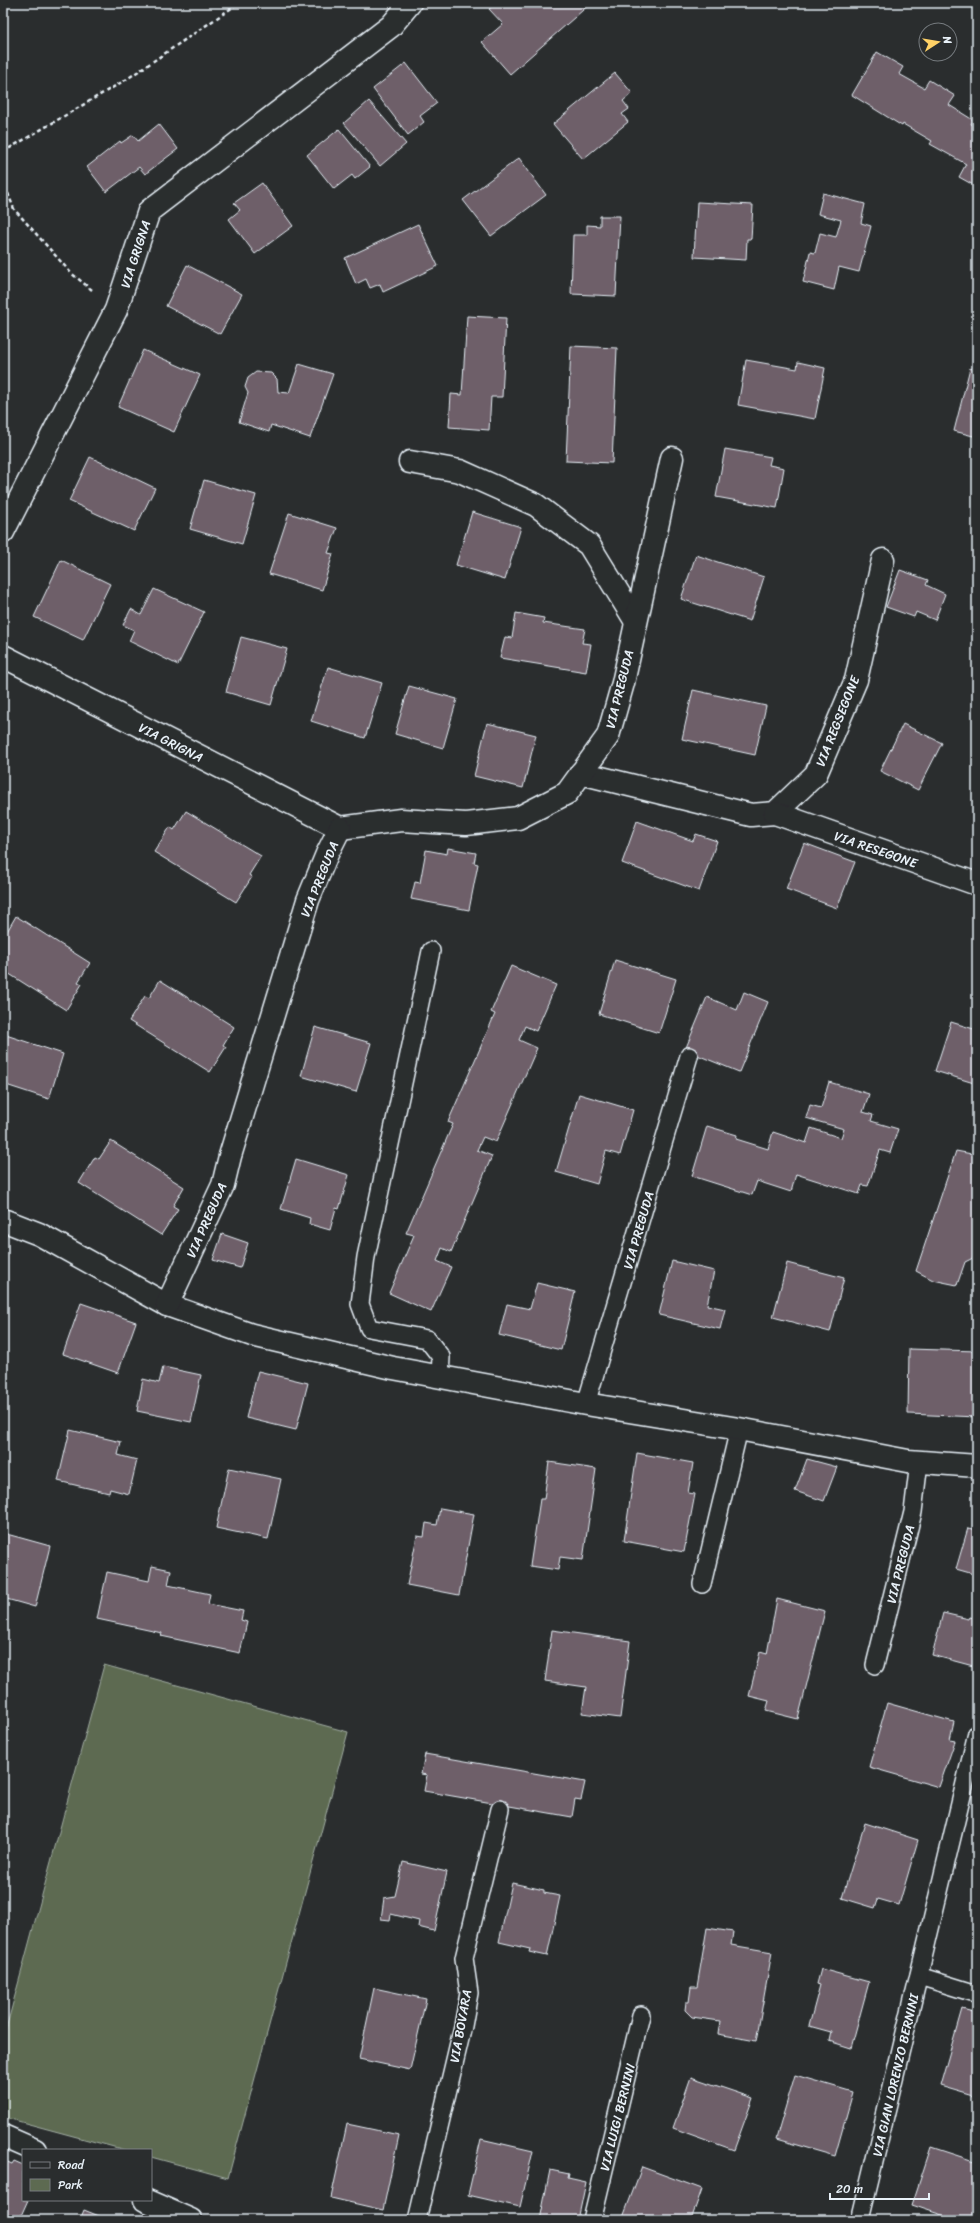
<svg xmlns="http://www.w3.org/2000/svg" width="980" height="2223" viewBox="0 0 980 2223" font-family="Sriracha,sans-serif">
<rect width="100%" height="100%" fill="#2a2d2e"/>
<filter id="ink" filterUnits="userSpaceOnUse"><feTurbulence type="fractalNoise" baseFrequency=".025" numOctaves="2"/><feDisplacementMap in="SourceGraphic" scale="8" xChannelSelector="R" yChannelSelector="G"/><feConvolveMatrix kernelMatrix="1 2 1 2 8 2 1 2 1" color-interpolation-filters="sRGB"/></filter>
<g filter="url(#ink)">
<path fill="#5d6a51" stroke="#a2aea4" d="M104 1665 348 1732 228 2178 151 2157V2150H125L3 2117V2040Z"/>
<g fill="#6e5e69" stroke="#e8f1f8">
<path d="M496 3H591L510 74 482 42 503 24 489 9Z"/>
<path d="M877 52 903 67 899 74 924 88 929 80 955 96 949 105 973 120 971 124 977 127V187L959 177 966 164 930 144 932 141 903 124 902 126 852 95Z"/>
<path d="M406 63 437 103 420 116 424 122 408 135 373 89Z"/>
<path d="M615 73 632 93 623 101 629 109 622 114 628 122 583 159 553 124Z"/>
<path d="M369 101 406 144 380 166 344 123Z"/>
<path d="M159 124 178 149 145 174 139 167 106 192 87 167 120 141 121 143 133 135 138 141Z"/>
<path d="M339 129 370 167 355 179 352 175 334 189 307 155Z"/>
<path d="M519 158 546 195 491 236 463 200Z"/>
<path d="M262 183 293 226 255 254 229 219 240 210 234 203Z"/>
<path d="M823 193 865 204 861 223 871 226 859 272 839 267 834 290 803 282 810 252 815 253 820 233 836 237 841 220 818 214Z"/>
<path d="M697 202 753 205 751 239H747L746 260 694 257Z"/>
<path d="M600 216H620L616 296 571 294 573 235H587V225L600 226Z"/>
<path d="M418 224 438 266 383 292 380 284 370 288 366 279 356 284 345 258Z"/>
<path d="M187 265 242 294 220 334 166 306Z"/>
<path d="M467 316 506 318 502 397H491L489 430 449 427 451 394 462 395Z"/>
<path d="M571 346 617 348 612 463 566 461Z"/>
<path d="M143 350 200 375 174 432 118 407Z"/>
<path d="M746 360 797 369 798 362 825 368 815 419 738 405Z"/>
<path d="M299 364 333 374 310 438 271 425 269 432 239 422 248 393 245 387 248 378 256 372 271 373 277 379 278 392 289 393Z"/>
<path d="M970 368 977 370V437L954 431Z"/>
<path d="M725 449 771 457 769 465 784 468 777 508 716 497Z"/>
<path d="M90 457 155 488 134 531 69 501Z"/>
<path d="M204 480 256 495 242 544 190 529Z"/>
<path d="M472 512 521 527 505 580 456 565Z"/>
<path d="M289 513 337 528 328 553 333 554 322 590 269 574Z"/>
<path d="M696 555 764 577 750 621 681 599Z"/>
<path d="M61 560 110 584 83 640 34 617Z"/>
<path d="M900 570 928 580 926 585 945 594 935 620 916 612 914 617 886 607Z"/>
<path d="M154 589 204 612 178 665 129 641 134 630 123 625 131 609 141 615Z"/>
<path d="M516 613 544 618 543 623 585 629 582 643 591 644 586 672 500 658 505 637 512 638Z"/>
<path d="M241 637 287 649 271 705 226 692Z"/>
<path d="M328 667 382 683 365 738 311 721Z"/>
<path d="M409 686 457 699 443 748 395 734Z"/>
<path d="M693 690 766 706 755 755 682 739Z"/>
<path d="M487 723 536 735 523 788 474 776Z"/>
<path d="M903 724 942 743 918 790 880 771Z"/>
<path d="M186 811 261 856 249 875 252 877 236 902 154 852 170 827 174 830Z"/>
<path d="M637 821 693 841 696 834 717 841 699 891 622 863Z"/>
<path d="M804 843 855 862 837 908 786 889Z"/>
<path d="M448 848 476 853 474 863 478 864 469 910 411 899 415 882 420 883 426 850 447 854Z"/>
<path d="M16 916 90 963 78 982 82 984 66 1010 3 970V934L5 935Z"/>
<path d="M615 960 676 979 659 1033 599 1014Z"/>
<path d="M511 966 556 985 536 1031 525 1026 519 1040 537 1048 496 1142 483 1137 477 1150 492 1156 451 1252 442 1248 437 1261 451 1267 431 1312 389 1293 414 1235 406 1233 453 1124 448 1122 495 1014 491 1012Z"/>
<path d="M160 980 234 1027 223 1045 226 1047 210 1072 129 1021 145 996 149 998Z"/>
<path d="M744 992 768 1002 739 1072 685 1050 707 997 737 1010Z"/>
<path d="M951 1022 977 1030V1084L935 1071Z"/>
<path d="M315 1027 371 1043 356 1092 301 1076Z"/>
<path d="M6 1035 63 1054 49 1099 3 1084V1046Z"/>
<path d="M829 1082 869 1094 863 1112 873 1115 871 1121 898 1129 890 1153 880 1150 868 1186 862 1185 859 1194 796 1174 791 1192 757 1181 752 1195 692 1176 707 1126 737 1135 736 1139 768 1149 773 1132 806 1143 811 1128 841 1138 844 1129 806 1118 810 1105 821 1108Z"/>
<path d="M579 1094 633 1110 620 1155 606 1151 597 1184 556 1172Z"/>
<path d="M111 1141 184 1187 173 1206 178 1209 161 1235 79 1183 95 1157 99 1159Z"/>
<path d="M956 1151 977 1155V1247L973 1258 965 1262 957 1285 933 1280 916 1271Z"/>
<path d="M296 1159 349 1175 339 1209 336 1208 330 1230 309 1224 310 1218 281 1209Z"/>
<path d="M222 1234 248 1243 240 1268 213 1260Z"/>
<path d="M672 1261 714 1271 707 1305 725 1309 720 1329 659 1315Z"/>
<path d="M787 1263 844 1278 830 1332 773 1317Z"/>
<path d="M537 1283 575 1292 561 1350 499 1335 507 1304 530 1309Z"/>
<path d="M81 1303 136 1322 118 1373 63 1354Z"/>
<path d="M909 1349 977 1351V1417L908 1414Z"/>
<path d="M163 1367 201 1375 191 1422 137 1411 143 1379 159 1383Z"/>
<path d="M258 1371 308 1383 296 1430 246 1418Z"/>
<path d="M70 1430 121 1442 118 1455 137 1460 129 1494 110 1489 109 1493 58 1481Z"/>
<path d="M637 1453 693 1463 688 1493 695 1494 684 1552 624 1541Z"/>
<path d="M807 1459 837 1467 824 1501 795 1491Z"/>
<path d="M549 1462 596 1469 583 1560 560 1557 558 1570 530 1566 540 1499H544Z"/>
<path d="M229 1468 281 1479 268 1539 216 1528Z"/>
<path d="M440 1508 474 1514 459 1595 407 1585 417 1536 424 1537 426 1523 437 1525Z"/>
<path d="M968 1528 977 1530V1575L956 1569Z"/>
<path d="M3 1533 50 1546 35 1607 3 1598Z"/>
<path d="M152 1566 171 1570 168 1585 210 1594 208 1604 243 1611 241 1620 247 1622 240 1653 161 1636 162 1633 97 1619 107 1572 149 1581Z"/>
<path d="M777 1599 825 1611 798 1719 766 1711 769 1701 749 1696 760 1652 767 1654Z"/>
<path d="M943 1613 969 1619 970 1617 974 1618 973 1621 977 1622V1667L932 1655Z"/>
<path d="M552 1630 630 1641 620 1718 582 1713 586 1687 545 1681Z"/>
<path d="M887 1703 954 1722 950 1740 955 1741 939 1787 869 1767Z"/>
<path d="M425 1754 585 1782 581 1800 575 1799 572 1817 424 1791 427 1775 421 1774Z"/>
<path d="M865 1823 918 1840 899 1905 878 1899 875 1908 842 1898Z"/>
<path d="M403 1862 447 1872 434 1931 418 1927 419 1921 391 1914 390 1920 381 1919 384 1898 395 1896Z"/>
<path d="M512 1883 544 1890V1893L560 1896 547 1956 529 1952 530 1949 499 1942Z"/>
<path d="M707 1928 733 1932 731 1945 772 1952 756 2041 718 2034 720 2021 692 2017 685 2010 686 2002H689L691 1987H697Z"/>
<path d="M821 1969 869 1982 851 2048 829 2041 831 2032 809 2026 820 1985 817 1984Z"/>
<path d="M374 1988 426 1999 410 2070 359 2059Z"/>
<path d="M962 2009 977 2013V2097L940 2086Z"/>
<path d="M795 2075 853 2092 835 2156 776 2139Z"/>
<path d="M691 2077 753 2098 734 2150 673 2128Z"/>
<path d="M347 2124 399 2135 383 2210 331 2198Z"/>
<path d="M481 2139 533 2151 520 2207 468 2195Z"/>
<path d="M931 2147 977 2162V2220H957L912 2205Z"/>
<path d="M3 2160 12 2164 14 2161 23 2165V2200H28L19 2220 3 2219Z"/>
<path d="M642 2167 702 2189 691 2220H622Z"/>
<path d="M550 2170 569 2174 568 2178 586 2182 578 2220H540Z"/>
<path d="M84 2210 109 2220H80Z"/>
</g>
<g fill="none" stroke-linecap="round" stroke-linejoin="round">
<defs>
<g id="lane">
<path d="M431 951 366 1257 360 1304 369 1328 427 1339 441 1357 440 1377"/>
<path d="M586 1404 689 1056"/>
<path d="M702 1584 739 1429"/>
<path d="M875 1665 913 1512 919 1462"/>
<path d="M919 1976 977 1994"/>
<path d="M417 2220 463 2026 469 1993 464 1958 500 1809"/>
<path d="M592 2220 641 2015"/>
<path d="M860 2220 977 1733"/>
</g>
<g id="street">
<path d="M410 462 460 471 536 505 589 545 635 620"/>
<path d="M3 532 116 310 149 211 391 26 410 3"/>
<path d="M3 656 340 828"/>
<path d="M581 773 751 815 775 813 816 774 856 680 883 560"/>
<path d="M775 813 977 884"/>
<path d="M340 828 401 820 466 824 518 818 567 793 608 736 623 683 672 458"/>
<path d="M3 1220 39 1234 167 1305 252 1335 393 1368 586 1404 739 1429 908 1461 977 1466"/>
<path d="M167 1305 223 1185 230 1156 308 900 327 854 340 828"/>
<path d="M3 2136 35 2150"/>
<path d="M145 2200 191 2220"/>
</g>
</defs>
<use href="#lane" stroke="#e8f1f8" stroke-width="20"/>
<use href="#street" stroke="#e8f1f8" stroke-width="25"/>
<g stroke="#e8f1f8" stroke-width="2.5" stroke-dasharray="4 3" stroke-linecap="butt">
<path d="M3 152 127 79 239 3"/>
<path d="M3 180 14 209 71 273 92 290"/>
</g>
<use href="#lane" stroke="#2a2d2e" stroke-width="17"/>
<use href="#street" stroke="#2a2d2e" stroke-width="22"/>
</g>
</g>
<g text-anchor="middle" stroke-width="3" stroke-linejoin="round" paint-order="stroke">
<g font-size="13" fill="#e8f1f8" stroke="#2a2d2e">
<text transform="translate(135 254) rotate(-72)" y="5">VIA GRIGNA</text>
<text transform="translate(619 689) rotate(-76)" y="5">VIA PREGUDA</text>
<text transform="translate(837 721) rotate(-68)" y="5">VIA REGSEGONE</text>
<text transform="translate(171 742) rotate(27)" y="5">VIA GRIGNA</text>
<text transform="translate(876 849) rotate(19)" y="5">VIA RESEGONE</text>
<text transform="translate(319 879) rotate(-68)" y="5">VIA PREGUDA</text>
<text transform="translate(206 1220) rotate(-66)" y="5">VIA PREGUDA</text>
<text transform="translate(638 1230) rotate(-74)" y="5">VIA PREGUDA</text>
<text transform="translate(900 1564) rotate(-76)" y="5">VIA PREGUDA</text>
<text transform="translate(460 2026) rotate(-80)" y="5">VIA BOVARA</text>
<text transform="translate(895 2075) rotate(-77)" y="5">VIA GIAN LORENZO BERNINI</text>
<text transform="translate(617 2117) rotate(-76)" y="5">VIA LUIGI BERNINI</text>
</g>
</g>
<rect width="980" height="2223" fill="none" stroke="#2a2d2e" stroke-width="16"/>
<rect x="8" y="8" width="964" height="2207" fill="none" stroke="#e8f1f8" stroke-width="1.5" filter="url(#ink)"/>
<rect x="22" y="2149" width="130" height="52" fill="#2a2d2e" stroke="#767b7f"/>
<rect x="30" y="2162" width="20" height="6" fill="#2a2d2e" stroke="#767b7f"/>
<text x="58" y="2169" font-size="12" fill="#e8f1f8">Road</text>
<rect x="30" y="2179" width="20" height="12" fill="#5d6a51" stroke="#767b7f"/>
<text x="58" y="2189" font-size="12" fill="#e8f1f8">Park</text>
<g transform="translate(938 42) rotate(78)"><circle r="19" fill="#2a2d2e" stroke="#767b7f"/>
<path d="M0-3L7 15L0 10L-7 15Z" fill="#ffd166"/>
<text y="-6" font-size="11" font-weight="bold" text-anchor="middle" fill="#e8f1f8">N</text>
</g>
<path d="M830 2193v6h99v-6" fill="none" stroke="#e8f1f8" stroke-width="2"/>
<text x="836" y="2193" font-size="12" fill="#e8f1f8" stroke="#2a2d2e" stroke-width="3" paint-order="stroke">20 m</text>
</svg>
